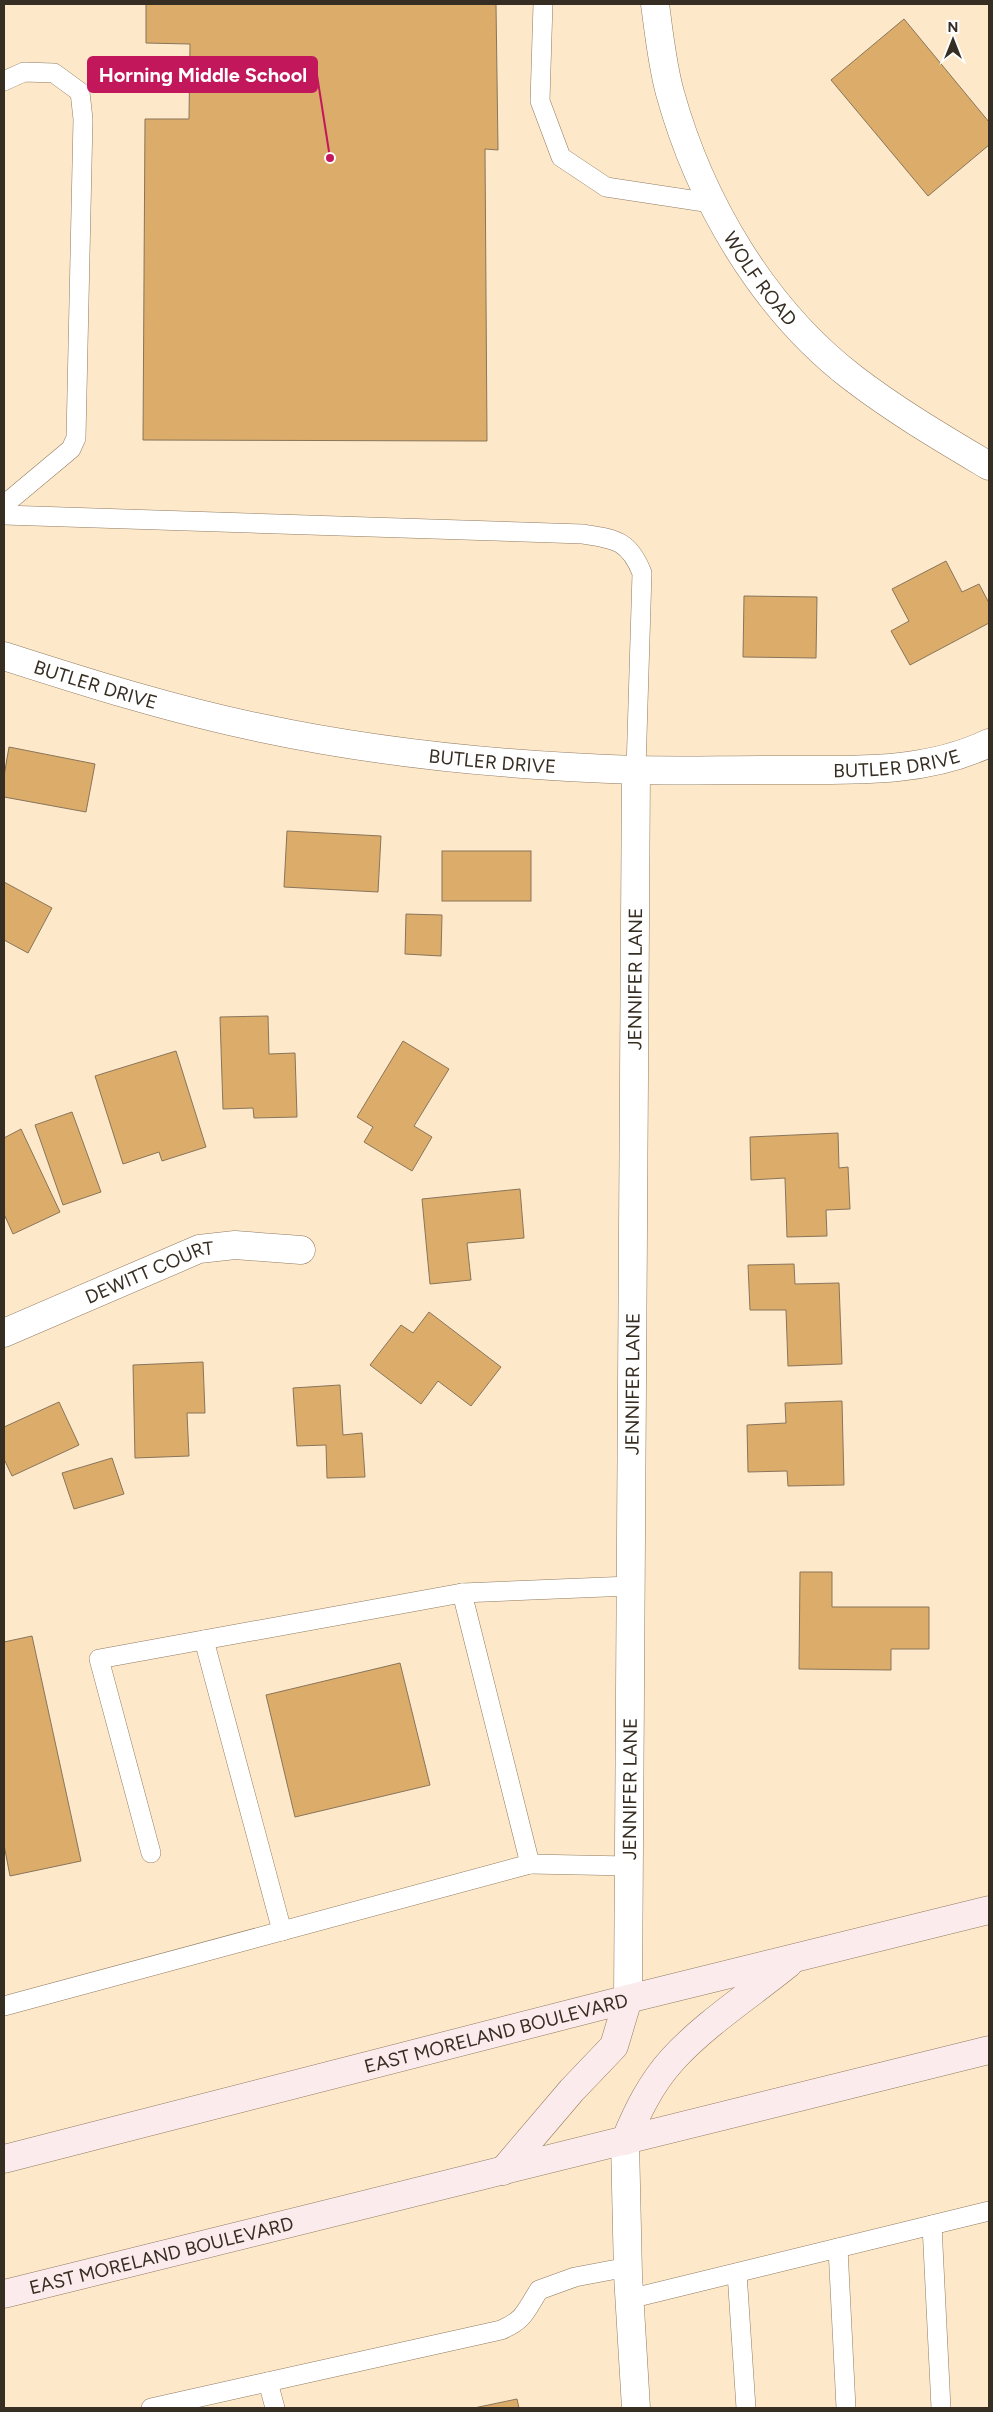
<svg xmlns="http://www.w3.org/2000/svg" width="993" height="2412" viewBox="0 0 993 2412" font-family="Figtree,sans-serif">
<rect width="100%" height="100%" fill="#fee8ca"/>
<g fill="#dbac6a" stroke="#89755a">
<path d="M146 4H496L498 150 485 149 487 441 143 440 145 119H189L190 44 146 43Z"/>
<path d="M904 19 989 122V145L928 196 831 80Z"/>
<path d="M946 561 962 592 979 584 989 603V623L910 665 891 631 909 621 892 589Z"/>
<path d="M744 596 817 597 816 658 743 657Z"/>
<path d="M9 747 95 764 86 812 4 797V776Z"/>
<path d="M287 831 381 836 378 892 284 887Z"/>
<rect x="442" y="851" width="89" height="50"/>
<path d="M4 882 52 908 28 953 4 940Z"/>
<path d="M406 914 442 915 441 956 405 954Z"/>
<path d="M268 1016 269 1054 295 1053 297 1117 254 1118 253 1108 223 1109 220 1017Z"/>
<path d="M403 1041 449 1069 414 1126 432 1137 412 1171 364 1142 373 1127 357 1117Z"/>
<path d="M176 1051 206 1147 162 1161 159 1152 123 1164 95 1076Z"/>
<path d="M72 1112 101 1192 63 1205 35 1125Z"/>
<path d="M21 1129 60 1212 13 1234 4 1214V1138Z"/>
<path d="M838 1133 839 1168 848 1167 850 1209 826 1210 827 1236 787 1237 785 1178 751 1180 750 1137Z"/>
<path d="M520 1189 524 1238 467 1243 471 1280 430 1284 422 1199Z"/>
<path d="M794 1264 795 1284 839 1283 842 1364 788 1366 786 1310H750L748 1265Z"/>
<path d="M429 1312 501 1367 471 1406 438 1381 421 1404 370 1365 401 1325 413 1333Z"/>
<path d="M203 1362 205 1413H187L189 1456 135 1458 133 1365Z"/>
<path d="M340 1385 343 1435 362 1433 365 1477 327 1478 326 1445 297 1446 293 1388Z"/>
<path d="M842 1401 844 1485 788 1486 787 1471 748 1472 747 1425 786 1423 785 1403Z"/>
<path d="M59 1402 79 1445 12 1476 4 1459V1427Z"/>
<path d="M112 1458 124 1494 74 1509 62 1473Z"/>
<path d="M800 1572H832V1607H929V1649H891V1670L799 1669Z"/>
<path d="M32 1636 81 1861 10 1876 4 1845V1642Z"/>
<path d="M400 1663 430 1785 295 1817 266 1695Z"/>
<path d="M517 2399 519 2408H474Z"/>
</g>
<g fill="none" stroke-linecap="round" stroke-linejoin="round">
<defs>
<g id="lane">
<path d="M543 4 540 101 561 157 606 187 711 203"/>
<path d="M4 81 24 72 54 73 80 92 83 119 76 438 71 449 4 505"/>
<path d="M4 515 583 534C615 539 629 540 642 573L636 770"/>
<path d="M204 1640 282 1931"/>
<path d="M151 1853 99 1659 462 1593 630 1586"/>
<path d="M530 1864 628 1866"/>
<path d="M4 2006 530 1864 462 1593"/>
<path d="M932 2225 941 2408"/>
<path d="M838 2248 846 2408"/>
<path d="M737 2273 746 2408"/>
<path d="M629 2299 989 2211"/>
<path d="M268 2382 275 2408"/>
<path d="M151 2408 501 2330C525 2320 526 2310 539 2290L575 2277 628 2267"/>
</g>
<g id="street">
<path id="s1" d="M655 4C659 33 662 64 670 93 700 201 763 309 853 378 896 411 942 438 989 466"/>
<path id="s2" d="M4 656C88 683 174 710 261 728 383 754 511 766 636 770 678 771 720 770 762 770 838 769 918 777 989 743"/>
<path id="s3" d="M4 1333 199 1249 235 1245 301 1250"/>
<path id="s4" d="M628 1999 636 770"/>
<path d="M625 2141 628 2275 636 2408"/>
</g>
<g id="secondary">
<path d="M625 2141C637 2112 651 2083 673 2059 705 2024 751 1994 788 1964"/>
<path id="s5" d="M4 2159 628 1999 989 1910"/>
<path d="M503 2171 572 2090 614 2046 628 1999"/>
<path id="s6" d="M4 2294 989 2050"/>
</g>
</defs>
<use href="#lane" stroke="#8f7b60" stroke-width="20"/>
<use href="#street" stroke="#8f7b60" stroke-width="29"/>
<use href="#secondary" stroke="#8f7b60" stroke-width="29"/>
<use href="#lane" stroke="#fff" stroke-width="19"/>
<use href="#street" stroke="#fff" stroke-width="28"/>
<use href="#secondary" stroke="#fcebec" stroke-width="28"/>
</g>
<g text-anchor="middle" stroke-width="4" stroke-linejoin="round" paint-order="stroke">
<g font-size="19" fill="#372e23" stroke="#fff">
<text dy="7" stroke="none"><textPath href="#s1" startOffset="298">WOLF ROAD</textPath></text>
<text dy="7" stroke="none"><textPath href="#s2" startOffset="96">BUTLER DRIVE</textPath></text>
<text dy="7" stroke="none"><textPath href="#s2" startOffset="501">BUTLER DRIVE</textPath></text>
<text dy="7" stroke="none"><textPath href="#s2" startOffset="906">BUTLER DRIVE</textPath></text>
<text dy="7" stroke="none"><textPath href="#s4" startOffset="1020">JENNIFER LANE</textPath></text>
<text dy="7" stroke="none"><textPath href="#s3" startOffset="158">DEWITT COURT</textPath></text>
<text dy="7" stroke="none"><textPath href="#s4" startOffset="615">JENNIFER LANE</textPath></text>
<text dy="7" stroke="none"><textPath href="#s4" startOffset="210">JENNIFER LANE</textPath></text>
<text dy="7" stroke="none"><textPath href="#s5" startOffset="508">EAST MORELAND BOULEVARD</textPath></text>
<text dy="7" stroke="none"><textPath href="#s6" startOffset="162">EAST MORELAND BOULEVARD</textPath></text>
</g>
</g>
<path fill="none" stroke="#c2185b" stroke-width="2" d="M330 158L317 75"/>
<circle fill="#c2185b" stroke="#fff" stroke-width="2" cx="330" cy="158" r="5"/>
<rect fill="#c2185b" stroke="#c2185b" stroke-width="2" x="88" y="57" width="229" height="35" rx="5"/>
<g font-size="20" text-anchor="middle" font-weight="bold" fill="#fff">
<text x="203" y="82">Horning Middle School</text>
</g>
<rect width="993" height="2412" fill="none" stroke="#372e23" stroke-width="10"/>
<g transform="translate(953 40)" stroke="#ffffff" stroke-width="4" paint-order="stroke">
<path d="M0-4L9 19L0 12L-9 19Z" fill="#372e23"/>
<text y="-8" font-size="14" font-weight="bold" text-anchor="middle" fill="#372e23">N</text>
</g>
</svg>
